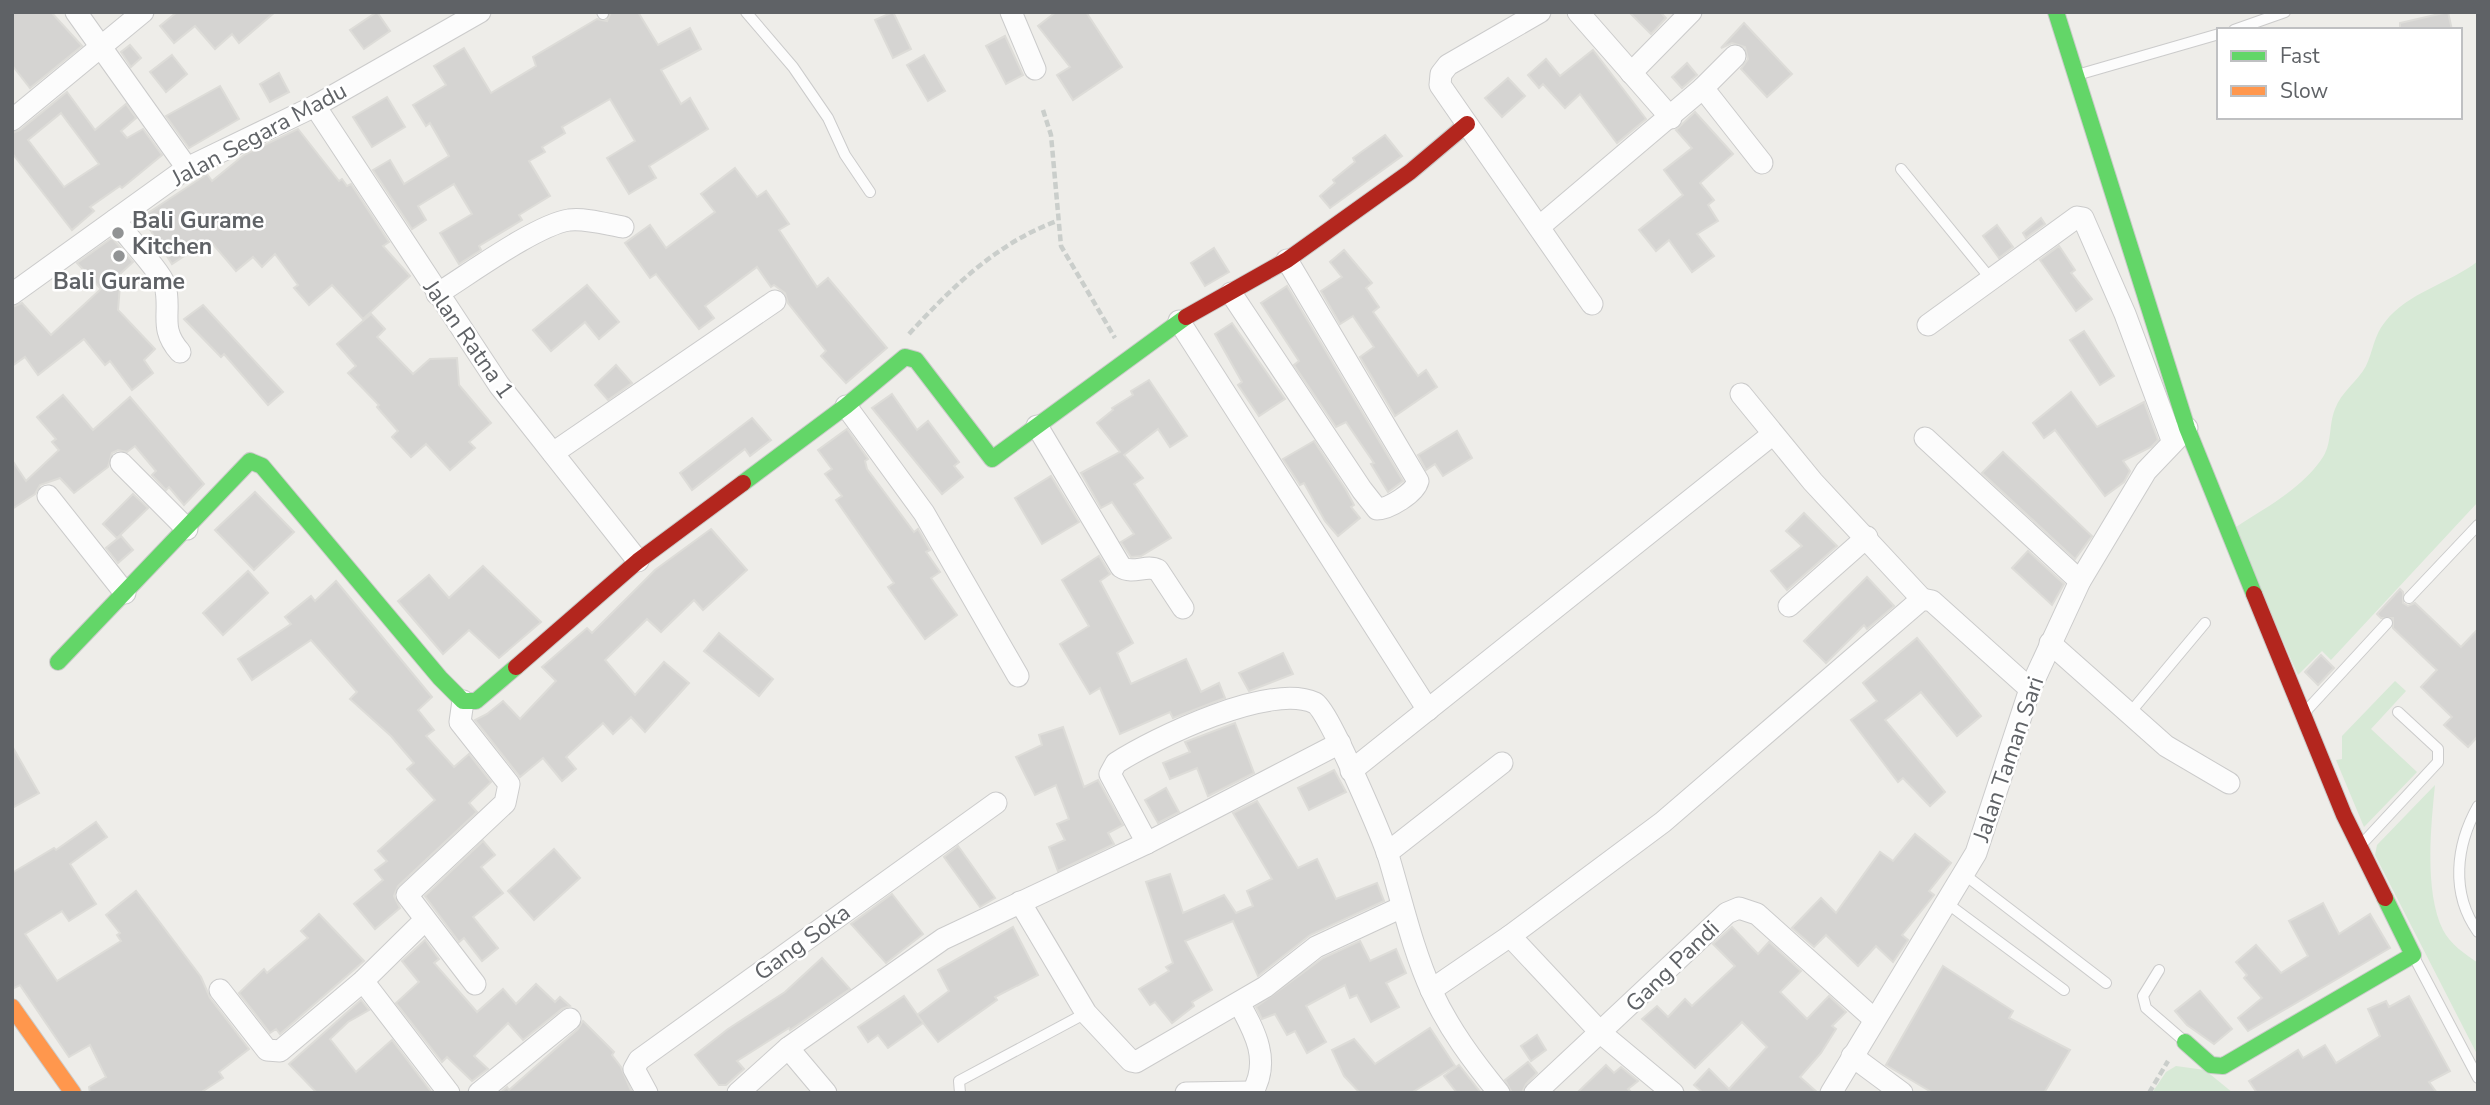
<svg xmlns="http://www.w3.org/2000/svg" width="2490" height="1105" viewBox="0 0 2490 1105" font-family="'Nunito Sans',sans-serif">
<rect width="100%" height="100%" fill="#eeede9"/>
<g fill="#d7e9d6">
<path d="M2478 261V502L2331 660 2322 651 2298 675 2233 529C2263 509 2300 490 2321 460 2333 444 2328 426 2335 409 2341 392 2358 381 2366 366 2373 351 2374 335 2385 322 2408 292 2449 284 2478 261Z"/>
<path d="M2395 681 2406 691 2371 729 2417 772 2364 827 2336 760 2342 759V736Z"/>
<path d="M2435 785C2431 825 2424 892 2443 930 2450 944 2465 954 2478 963V1056L2375 855 2377 845Z"/>
<path d="M2176 1066 2205 1070 2233 1093H2152L2166 1072Z"/>
</g>
<g fill="#d5d4d2" stroke="#dddcd8" stroke-width="2" fill-rule="evenodd">
<path d="M12 12H51L82 46 30 88 12 65Z"/>
<path d="M177 12H275L239 43 232 34 215 49 195 26 174 43 160 26Z"/>
<path d="M377 12 390 31 364 49 350 30Z"/>
<path d="M611 12H638L658 45 690 28 701 49 661 70 681 104 690 98 708 129 649 166 656 178 629 194 607 158 635 141 610 99 562 127 565 133 542 147 545 152 529 161 550 196 519 215 522 220 479 246 481 250 459 264 440 233 472 214 454 184 418 206 426 220 412 229 373 170 390 160 404 184 449 156 430 123 426 126 413 105 446 85 434 66 464 48 491 93 536 66 533 57 597 19 607 21Z"/>
<path d="M893 12 911 49 893 58 875 20Z"/>
<path d="M1056 12H1086L1122 67 1073 100 1057 75 1070 67 1038 26Z"/>
<path d="M1629 12H1660L1666 18 1651 34Z"/>
<path d="M2448 12 2452 30H2400V23Z"/>
<path d="M1744 23 1792 74 1767 97 1741 69 1748 59 1745 47 1732 43 1721 48Z"/>
<path d="M1005 36 1023 75 1006 84 986 46Z"/>
<path d="M130 45 141 58 131 67 121 52Z"/>
<path d="M1593 50 1646 119 1617 143 1580 94 1565 108 1543 84 1539 88 1528 75 1546 59 1560 76Z"/>
<path d="M172 55 187 74 166 92 150 72Z"/>
<path d="M924 55 945 91 928 101 907 65Z"/>
<path d="M1687 63 1697 75 1682 88 1672 77Z"/>
<path d="M279 73 289 92 270 102 260 84Z"/>
<path d="M1508 78 1525 96 1502 117 1485 98Z"/>
<path d="M220 86 239 119 189 148 166 116Z"/>
<path d="M67 92 95 130 126 104 136 118 121 131 127 138 143 129 162 155 122 188 120 186 90 207 94 211 72 230 12 153V133L20 130ZM61 113 99 164 64 187 28 140Z"/>
<path d="M387 97 405 127 372 147 353 117Z"/>
<path d="M1695 112 1733 154 1700 183 1714 200 1708 205 1718 221 1697 234 1714 256 1692 272 1669 240 1656 251 1639 230 1683 195 1664 170 1692 148 1676 130Z"/>
<path d="M298 129 339 181 342 179 347 186 351 184 389 242 383 246 410 276 363 319 332 285 309 305 294 288 298 285 275 254 262 267 253 257 236 271 212 243 207 247 204 243 172 264 142 217 207 174 212 181 244 155Z"/>
<path d="M1385 135 1402 156 1330 208 1320 196 1335 183 1333 180 1355 162 1353 158Z"/>
<path d="M735 168 757 197 766 191 789 224 779 230 817 287 828 278 887 348 846 383 821 356 826 351 788 303 785 293 774 285 771 287 757 267 705 306 714 318 699 329 656 274 650 278 625 243 650 225 666 248 715 212 701 194Z"/>
<path d="M2041 218 2045 224 2026 238 2023 233Z"/>
<path d="M1997 225 2013 247 1999 258 1983 236Z"/>
<path d="M112 238 133 262 121 273 118 310 155 349 144 360 153 373 132 390 110 361 105 365 84 339 38 375 25 357 12 366V307L22 303 51 335 101 289 77 263Z"/>
<path d="M2059 246 2075 270 2071 273 2092 299 2076 311 2040 260Z"/>
<path d="M1214 248 1229 272 1205 286 1191 263Z"/>
<path d="M1344 250 1372 283 1366 288 1379 307 1373 312 1418 376 1426 370 1437 387 1395 416 1360 357 1374 347 1353 316 1340 324 1321 291 1342 277 1330 262Z"/>
<path d="M587 285 619 322 599 339 585 322 551 351 533 330Z"/>
<path d="M1287 286 1403 481 1388 492 1371 464 1374 463 1346 422 1336 427 1294 365 1299 361 1261 303Z"/>
<path d="M203 305 283 392 268 405 224 354 221 357 184 319Z"/>
<path d="M371 314 385 329 377 337 413 374 430 359 457 358 459 385 491 423 469 442 475 448 450 470 426 444 411 457 392 437 398 431 377 407 379 405 348 373 356 366 337 344Z"/>
<path d="M1232 323 1285 399 1259 416 1238 385 1242 382 1215 334Z"/>
<path d="M2084 331 2114 376 2100 385 2070 340Z"/>
<path d="M616 365 632 383 608 400 595 385Z"/>
<path d="M1149 380 1187 436 1170 447 1158 429 1124 455 1143 478 1134 484 1171 538 1141 556 1131 557 1121 542 1134 534 1112 502 1101 508 1081 473 1120 452 1097 423 1113 410 1112 408 1133 395 1131 391Z"/>
<path d="M2071 392 2097 427 2144 402 2158 440 2151 447 2123 461 2130 471 2124 482 2105 496 2055 430 2044 438 2033 423Z"/>
<path d="M892 394 917 430 928 421 959 462 954 466 963 477 942 494 872 408Z"/>
<path d="M63 395 93 430 130 397 204 484 184 505 169 487 166 490 152 475 156 471 135 446 127 452 118 450 112 453 108 467 74 493 60 478 40 485 35 494 12 509V460L26 481 59 450 52 442 56 439 37 417Z"/>
<path d="M752 418 771 440 750 456 745 449 692 490 680 473Z"/>
<path d="M847 429 868 459 865 461 867 469 914 532 918 529 930 550 926 552 940 572 931 578 957 615 925 639 888 587 894 583 836 500 842 496 825 474 832 469 818 450Z"/>
<path d="M1457 431 1472 458 1443 476 1435 464 1426 470 1418 455Z"/>
<path d="M1314 441 1346 490 1354 505 1351 507 1360 518 1338 536 1325 521 1304 483 1300 485 1283 459Z"/>
<path d="M2003 452 2092 536 2075 559 1982 473Z"/>
<path d="M1051 476 1079 522 1042 544 1015 498Z"/>
<path d="M255 492 294 532 254 570 215 530Z"/>
<path d="M133 494 148 508 117 538 103 524Z"/>
<path d="M1804 513 1837 546 1787 590 1771 571 1802 546 1786 531Z"/>
<path d="M711 529 747 570 703 610 694 600 661 632 647 619 605 660 635 695 664 662 689 683 645 732 631 717 613 734 603 723 566 757 576 769 562 781 543 758 520 777 475 720 487 714 503 701 520 719 556 681 542 667 587 628 592 633 655 570Z"/>
<path d="M121 536 133 550 118 563 106 548Z"/>
<path d="M2028 551 2064 584 2052 605 2012 568Z"/>
<path d="M1099 556 1110 574 1100 581 1133 643 1117 653 1131 684 1186 659 1201 692 1219 683 1225 698 1173 718 1170 712 1120 734 1100 688 1090 694 1060 644 1089 626 1062 580Z"/>
<path d="M483 566 541 622 499 658 469 630 443 654 398 601 429 575 449 598Z"/>
<path d="M248 571 268 593 223 635 203 613Z"/>
<path d="M1867 577 1894 606 1867 629 1864 625 1826 663 1804 641Z"/>
<path d="M336 581 432 697 418 710 434 730 426 736 454 767 469 754 491 782 469 803 477 812 398 886 394 896 400 908 375 929 354 904 383 880 375 870 387 861 378 851 435 800 407 769 414 763 391 736 350 699 357 692 311 640 252 680 238 659 291 624 285 617 311 596 315 601Z"/>
<path d="M2400 589 2403 592V603L2408 606 2415 603 2461 647 2478 629V736L2468 747 2444 725 2452 717 2421 687 2437 670 2393 628V618H2381L2377 614Z"/>
<path d="M719 633 773 679 759 696 704 651Z"/>
<path d="M1917 638 1981 716 1957 736 1921 692 1885 720 1945 792 1930 806 1903 778 1898 782 1851 720 1877 701 1863 683Z"/>
<path d="M1283 653 1293 674 1249 691 1239 673Z"/>
<path d="M2321 655 2334 668 2318 685 2305 672Z"/>
<path d="M1235 723 1254 773 1208 796 1197 768 1170 779 1163 763 1190 752 1185 742Z"/>
<path d="M1063 727 1084 787 1098 780 1123 825 1108 833 1114 844 1058 871 1049 847 1065 840 1057 824 1069 819 1056 785 1035 795 1016 757 1042 745 1039 735Z"/>
<path d="M12 746 39 793 12 808Z"/>
<path d="M1334 770 1346 792 1309 810 1298 788Z"/>
<path d="M1166 788 1179 812 1158 823 1145 800Z"/>
<path d="M1257 801 1298 868 1317 859 1336 899 1377 883 1384 901 1310 935 1258 976 1233 921 1185 941 1212 990 1192 1002 1194 1006 1172 1023 1155 1002 1150 1005 1139 989 1169 971 1166 967 1173 963 1146 882 1170 874 1183 913 1224 895 1236 913 1253 906 1247 891 1272 879 1233 813Z"/>
<path d="M96 822 107 837 70 864 96 904 69 921 62 911 25 934 57 981 121 941 117 935 120 933 106 915 136 891 201 977 210 998 249 1049 219 1072 223 1078 200 1093H90L89 1087 106 1077 90 1045 69 1057 20 985 12 989V873L54 848 56 850Z"/>
<path d="M1915 834 1951 863 1929 891 1934 895 1902 935 1908 940 1893 962 1876 946 1858 966 1826 935 1814 947 1792 928 1821 898 1836 913 1880 852 1893 861Z"/>
<path d="M483 841 495 855 481 867 503 893 473 917 498 948 482 961 464 938 459 942 425 896Z"/>
<path d="M958 846 995 898 980 907 944 857Z"/>
<path d="M554 849 580 878 534 920 508 891Z"/>
<path d="M892 894 923 934 886 963 851 924Z"/>
<path d="M2323 903 2339 934 2370 914 2390 948 2248 1031 2238 1018 2262 998 2244 978 2247 975 2236 962 2256 945 2281 973 2308 956 2289 921Z"/>
<path d="M319 914 364 961 280 1034 276 1029 270 1033 239 993 264 969 267 973 308 938 301 931Z"/>
<path d="M1013 927 1038 975 995 997 997 1000 938 1042 917 1015 949 991 938 970Z"/>
<path d="M1732 927 1758 954 1769 942 1801 971 1780 992 1807 1019 1829 996 1846 1012 1832 1026 1836 1029 1821 1053 1800 1077 1818 1093H1703L1694 1085 1709 1069 1729 1089 1767 1047 1742 1022 1695 1068 1642 1019 1657 1006 1668 1017 1685 999 1692 1006 1735 966 1713 944Z"/>
<path d="M425 940 439 959 434 963 477 1012 503 989 516 1004 536 984 555 1002 560 997 570 1006 562 1009 523 1040 508 1023 474 1056 488 1069 472 1081 447 1057 442 1062 396 1003 419 982 402 961Z"/>
<path d="M1360 941 1370 961 1396 949 1406 973 1386 983 1399 1007 1371 1022 1357 995 1350 998 1345 985 1306 1006 1326 1042 1307 1053 1295 1031 1287 1035 1275 1014 1262 1019 1256 1007 1323 958Z"/>
<path d="M822 958 850 989 790 1030 789 1028 737 1061 744 1069 726 1085H719L695 1055 728 1029 785 992Z"/>
<path d="M1943 966 2013 1011 2009 1018 2070 1050 2044 1093H1933L1886 1065Z"/>
<path d="M2200 991 2232 1029 2214 1044 2187 1025 2175 1011Z"/>
<path d="M904 996 923 1023 888 1048 878 1035 868 1042 858 1027Z"/>
<path d="M2409 996 2450 1071 2429 1082 2437 1093H2257L2249 1081 2298 1050 2303 1058 2325 1045 2336 1063 2380 1036 2368 1009 2386 1001 2389 1007Z"/>
<path d="M361 1000 369 1010 348 1022 330 1039 356 1072 392 1040 432 1093H317L289 1064Z"/>
<path d="M583 1021 614 1052 612 1055 621 1067 632 1093H500L507 1087 509 1090 578 1029Z"/>
<path d="M1430 1028 1455 1066 1411 1093H1360L1344 1076 1332 1050 1354 1039 1375 1064Z"/>
<path d="M1537 1035 1546 1050 1531 1061 1521 1046Z"/>
<path d="M1528 1062 1537 1073 1526 1084 1522 1093H1512L1505 1080Z"/>
<path d="M1459 1065 1481 1093H1457L1444 1076Z"/>
<path d="M1606 1065 1614 1073 1621 1067 1638 1081 1628 1089 1632 1093H1577Z"/>
</g>
<g fill="none" stroke-linecap="round" stroke-linejoin="round">
<defs>
<g id="lane">
<path d="M602 12 603 14"/>
<path d="M746 12 793 67 828 118 845 155 870 192"/>
<path d="M2234 30 2285 12"/>
<path d="M2077 75 2219 34"/>
<path d="M1901 169 1990 278"/>
<path d="M2409 598 2478 525"/>
<path d="M2306 711 2387 623"/>
<path d="M2129 714 2205 623"/>
<path d="M2478 806C2456 845 2450 893 2478 932"/>
<path d="M2361 845 2438 762V749L2398 712"/>
<path d="M1965 875 2106 983"/>
<path d="M1948 904 2064 990"/>
<path d="M2414 957 2478 1078"/>
<path d="M2159 970 2143 996 2146 1008 2183 1040"/>
<path d="M960 1093 959 1081 1086 1013"/>
</g>
<g id="street">
<path d="M76 12 187 168"/>
<path d="M1011 12 1035 69"/>
<path d="M1540 12 1448 65 1441 74 1440 85 1592 304"/>
<path d="M1578 12 1671 118"/>
<path d="M1735 56 1703 88 1762 163"/>
<path d="M1631 73 1691 12"/>
<path d="M315 106 499 385 638 561"/>
<path d="M12 120 143 12"/>
<path d="M115 220C125 234 161 272 165 285 172 313 158 327 180 352"/>
<path d="M1539 227 1703 88"/>
<path d="M1231 293 1362 490 1377 509C1389 509 1415 493 1418 481L1287 260"/>
<path d="M12 294 187 168 315 106 480 12"/>
<path d="M437 294C468 275 536 225 569 220 586 218 606 224 623 227"/>
<path d="M1179 321 1428 710"/>
<path d="M1928 325 2077 217 2083 218 2125 314 2172 440"/>
<path d="M1741 394 1813 482 1922 599"/>
<path d="M846 406 924 513 1018 676"/>
<path d="M1037 426 1121 567C1133 575 1146 564 1158 570L1183 608"/>
<path d="M1925 438 2080 581"/>
<path d="M553 453 775 301"/>
<path d="M121 463 187 529"/>
<path d="M48 496 125 593"/>
<path d="M1789 606 1867 537"/>
<path d="M2050 643 2166 746 2229 783"/>
<path d="M463 701 460 722 509 784 505 803 407 895 475 984"/>
<path d="M1351 771 1773 434"/>
<path d="M1147 843 1110 774 1116 763C1155 738 1270 682 1315 703 1328 709 1381 835 1388 855 1402 901 1412 948 1432 992 1449 1029 1473 1061 1499 1093"/>
<path d="M1387 853 1502 763"/>
<path d="M1020 902 1086 1013 1131 1061 1136 1062 1265 987 1316 947 1402 907"/>
<path d="M1510 936 1602 1034 1673 1093"/>
<path d="M363 981 449 1093"/>
<path d="M220 990 267 1050 280 1051 363 981 424 921"/>
<path d="M1431 990 1510 936 1663 822 1922 599 1932 601 2030 689"/>
<path d="M1239 1003C1255 1032 1271 1061 1252 1093"/>
<path d="M788 1048 826 1093"/>
<path d="M1852 1056 1902 1093"/>
<path d="M479 1093 570 1019"/>
<path d="M647 1093 634 1069 639 1060 996 803"/>
<path d="M738 1093 788 1048 943 939 1147 843 1340 743"/>
<path d="M1186 1093 1253 1092"/>
<path d="M1535 1093 1727 913 1739 908 1757 914 1874 1019"/>
<path d="M1831 1093 1976 853 2030 689 2080 581 2146 471 2187 428"/>
</g>
<g id="fast">
<path d="M2056 12 2187 428 2254 594"/>
<path d="M743 483 846 406 905 357 916 360 992 459 1186 317"/>
<path d="M58 662 250 461 262 466 440 678 463 701H476L516 667"/>
<path d="M2185 1042 2211 1065 2223 1066 2413 955 2385 898"/>
</g>
<path id="slow" d="M12 1007 73 1093"/>
<g id="jam">
<path d="M1186 317 1287 260 1410 172 1467 124"/>
<path d="M2254 594 2344 815 2385 898"/>
<path d="M516 667 638 561 743 483"/>
</g>
</defs>
<use href="#lane" stroke="#cbcbcb" stroke-width="12"/>
<use href="#street" stroke="#cbcbcb" stroke-width="23"/>
<use href="#fast" stroke="#cbcbca" stroke-width="18"/>
<use href="#slow" stroke="#cbcbca" stroke-width="18"/>
<use href="#jam" stroke="#cbcbca" stroke-width="18"/>
<g stroke="#cacecb" stroke-width="4.5" stroke-dasharray="7 3.5" stroke-linecap="butt">
<path d="M1043 110 1051 135 1061 246 1115 338"/>
<path d="M909 334C952 287 997 243 1057 221"/>
<path d="M2149 1093 2168 1061"/>
</g>
<use href="#lane" stroke="#fcfcfc" stroke-width="10"/>
<use href="#street" stroke="#fcfcfc" stroke-width="21"/>
<use href="#fast" stroke="#63d668" stroke-width="16"/>
<use href="#slow" stroke="#ff974d" stroke-width="16"/>
<use href="#jam" stroke="#b3261e" stroke-width="16"/>
</g>
<g fill="#919394" stroke="#fff" stroke-width="2.5">
<circle cx="118" cy="233" r="7"/>
<circle cx="119" cy="256" r="7"/>
</g>
<g text-anchor="middle" stroke-width="5" stroke-linejoin="round" paint-order="stroke">
<g font-size="23" fill="#5f6266" stroke="#fff">
<text transform="translate(259 134) rotate(-28)" y="8">Jalan Segara Madu</text>
<text transform="translate(469 339) rotate(55)" y="8">Jalan Ratna 1</text>
<text transform="translate(2008 759) rotate(-71)" y="8">Jalan Taman Sari</text>
<text transform="translate(802 942) rotate(-36)" y="8">Gang Soka</text>
<text transform="translate(1672 966) rotate(-44)" y="8">Gang Pandi</text>
</g>
<g font-size="23" font-weight="bold" fill="#5f6266" stroke="#fff" text-anchor="start">
<text x="132" y="228">Bali Gurame<tspan x="132" dy="26">Kitchen</tspan></text>
<text x="119" y="289" text-anchor="middle">Bali Gurame</text>
</g>
</g>
<rect width="2490" height="1105" fill="none" stroke="#5f6266" stroke-width="28"/>
<rect x="2217" y="28" width="245" height="91" fill="#ffffff" stroke="#bfc0c2" stroke-width="2"/>
<rect x="2231" y="51" width="35" height="10" fill="#63d668" stroke="#bfc0c2" stroke-width="2"/>
<text x="2280" y="63" font-size="21" fill="#5f6266">Fast</text>
<rect x="2231" y="86" width="35" height="10" fill="#ff974d" stroke="#bfc0c2" stroke-width="2"/>
<text x="2280" y="98" font-size="21" fill="#5f6266">Slow</text>
</svg>
